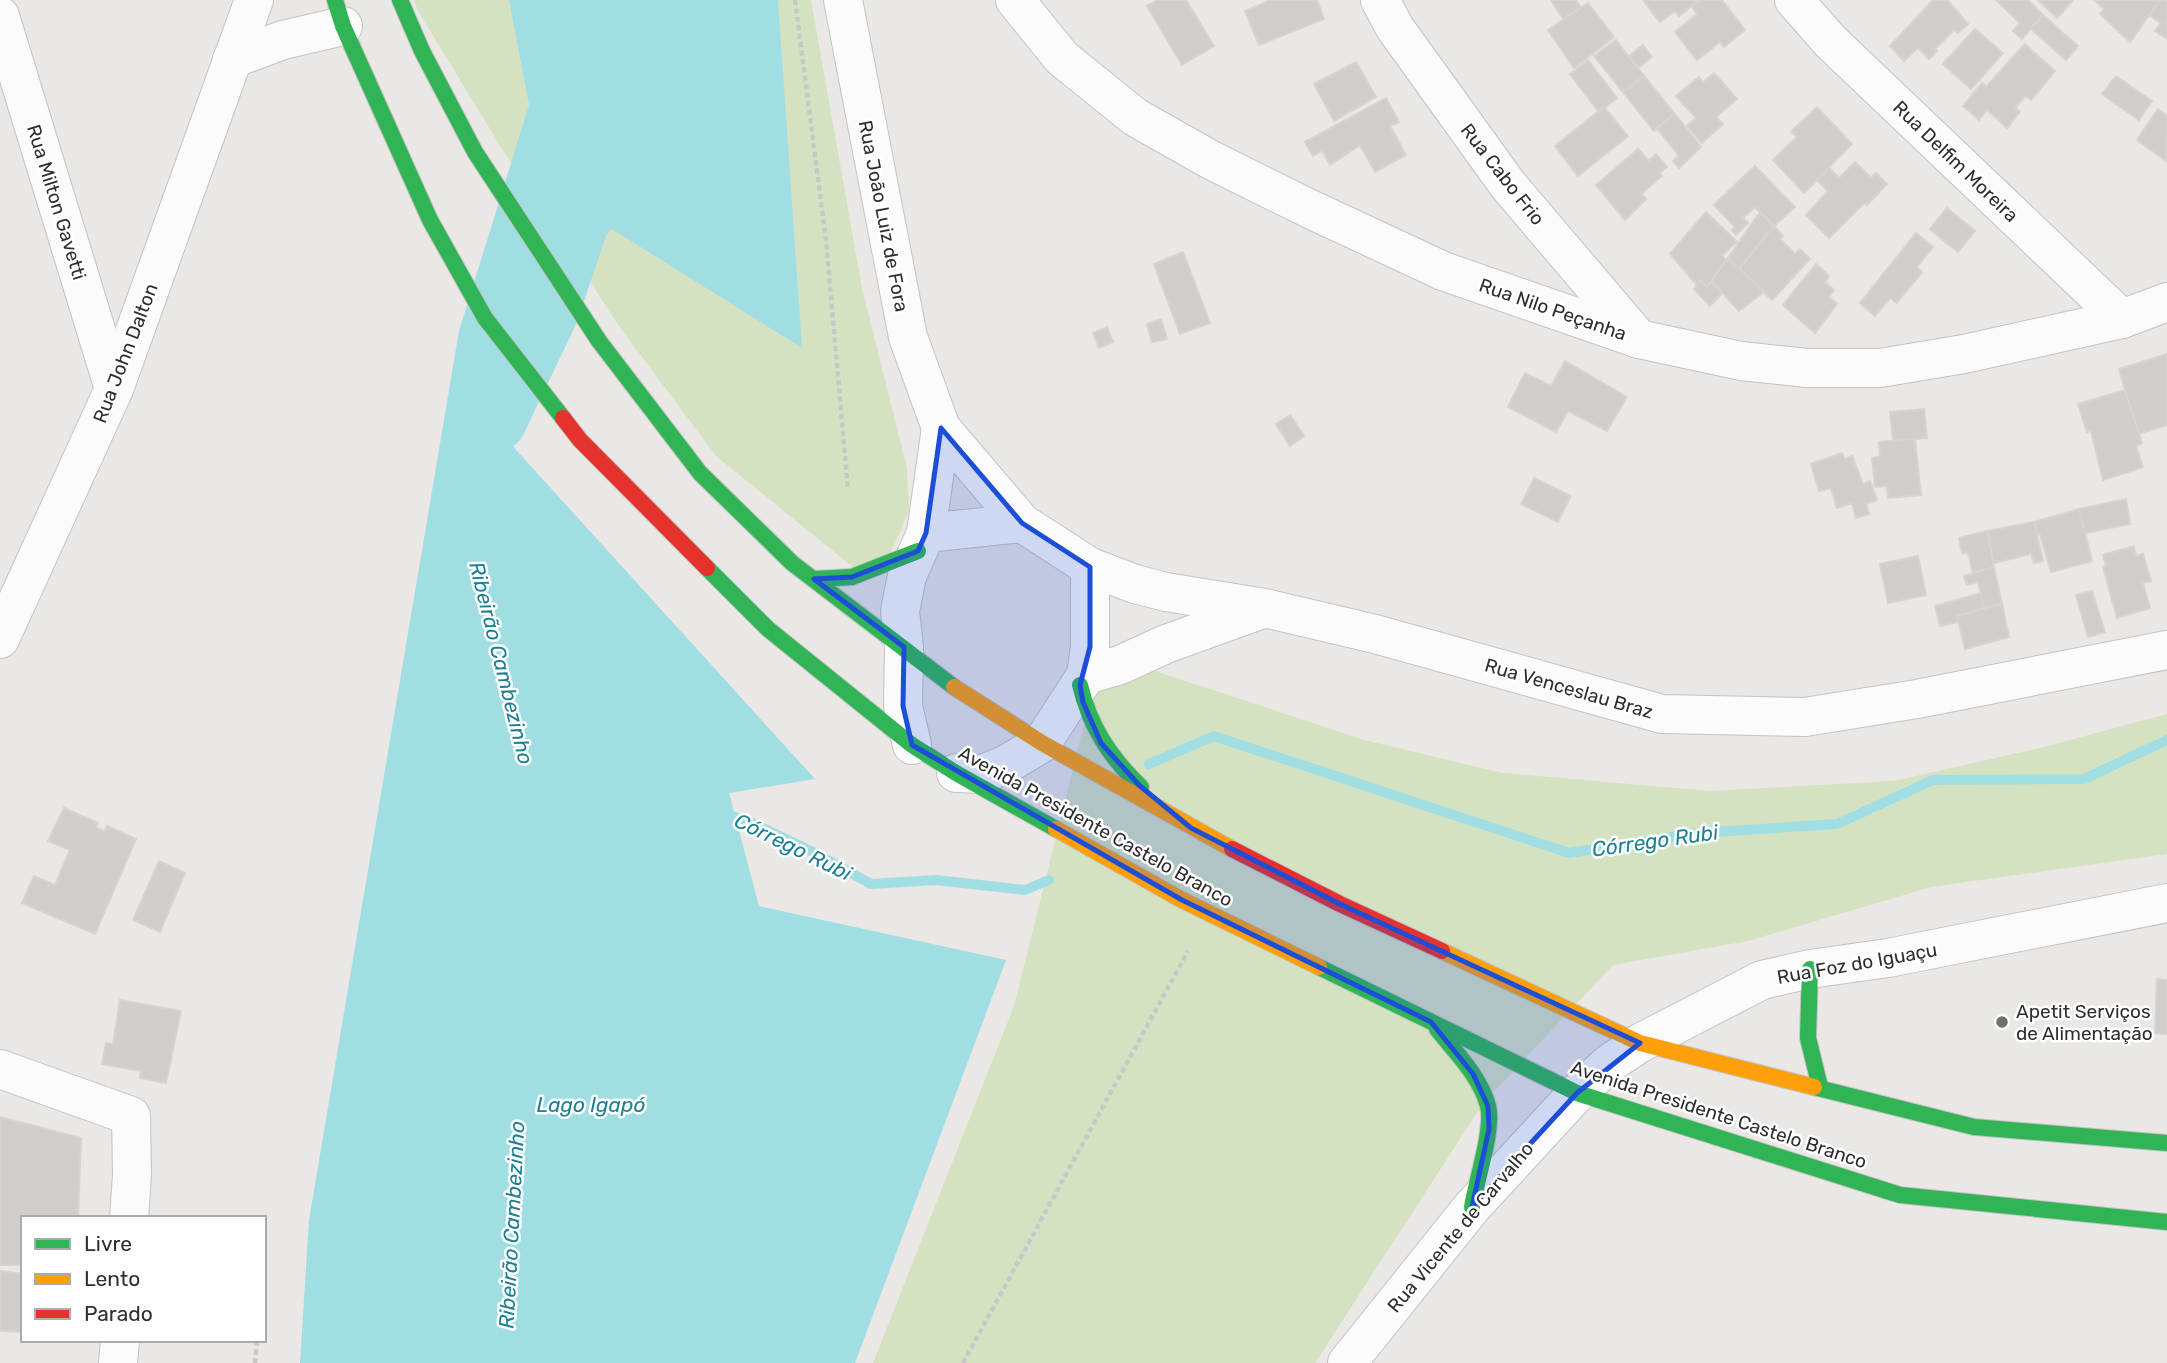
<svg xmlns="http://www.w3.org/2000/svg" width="2167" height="1363" viewBox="0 0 2167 1363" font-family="Rubik,sans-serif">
<rect width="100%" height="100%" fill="#eae7e5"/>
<g fill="#d5e2c2">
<path d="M414 0H811L862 288 907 468 909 510 891 553 859 572 716 456 621 329 499 144 418 11Z"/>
<path d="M1143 667 1364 740 1503 773 1711 791 1894 781 2040 748 2167 714V854L1931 887 1748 941 1613 965 1484 1102 1315 1363H873L1014 1006 1091 696Z"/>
</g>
<path fill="#a1dee3" d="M509 0H778L802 348 567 201 508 441 815 779 729 793 759 906 1006 960 855 1363H300L309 1220 459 331 529 105Z"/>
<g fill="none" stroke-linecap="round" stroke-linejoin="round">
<g stroke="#a1dee3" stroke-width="10">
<path d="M1149 764 1214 736 1569 853 1698 833 1837 824 1933 780 2084 779 2167 740"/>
<path d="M724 814 746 820 813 852 871 884 936 880 1025 890 1049 880"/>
</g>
<path stroke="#a1dee3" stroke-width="61" d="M496 421 548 312 579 221 599 194 617 163 608 0"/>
</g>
<g fill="#d0cdcb" stroke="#d6d3d1" stroke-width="2">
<path d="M1158 0H1186L1214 46 1182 65 1147 6Z"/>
<path d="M1271 0H1317L1324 19 1259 45 1245 11Z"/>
<path d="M1551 0H1576L1581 8 1563 19Z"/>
<path d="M1643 0H1699L1679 16 1675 11 1660 22Z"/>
<path d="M1700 0H1722L1745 30 1724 47 1720 42 1697 60 1675 32 1697 14 1692 7Z"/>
<path d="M1933 0H1947L1968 24 1958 33 1954 30 1935 49 1937 51 1929 59 1918 48 1904 61 1890 46Z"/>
<path d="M1996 0H2028L2043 15 2022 39 2013 31 2020 23Z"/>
<path d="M2038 0H2073L2057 18Z"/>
<path d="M2094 0H2160L2130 42 2100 14 2104 9Z"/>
<path d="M2160 0H2167V39L2155 31 2161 23 2149 15Z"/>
<path d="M1588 3 1614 37 1574 68 1548 30Z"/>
<path d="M2043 15 2078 46 2066 60 2031 29Z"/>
<path d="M1975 29 2003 53 1971 89 1943 64Z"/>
<path d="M1616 40 1644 76 1623 92 1594 56Z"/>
<path d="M2025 44 2055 71 2031 100 2025 96 2015 108 2020 112 2007 128 1987 110 1979 120 1963 106 1982 83 1986 87Z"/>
<path d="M1643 45 1652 57 1638 68 1629 56Z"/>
<path d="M1588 60 1617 98 1599 112 1570 74Z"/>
<path d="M1356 62 1376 97 1334 121 1314 84Z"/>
<path d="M1714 73 1737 99 1716 117 1723 124 1702 143 1687 126 1696 118 1676 96 1699 77 1703 82Z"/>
<path d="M1644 76 1675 114 1654 131 1623 92Z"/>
<path d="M2116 76 2152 101 2139 120 2102 94Z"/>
<path d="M1386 98 1399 122 1390 126 1406 155 1375 172 1360 145 1330 165 1322 151 1313 156 1305 142Z"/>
<path d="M1604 107 1628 136 1578 176 1555 146Z"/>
<path d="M1817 107 1852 144 1804 193 1773 160 1797 137 1791 132Z"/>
<path d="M2158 109 2167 116 2166 161 2137 140Z"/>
<path d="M1675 114 1701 147 1679 168 1673 161 1679 156 1657 128Z"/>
<path d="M1638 149 1649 161 1656 154 1667 167 1659 173 1662 176 1641 194 1646 199 1625 220 1596 185Z"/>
<path d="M1855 162 1871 178 1876 173 1887 184 1867 205 1864 203 1829 238 1806 215 1828 191 1817 180 1829 168 1839 178Z"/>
<path d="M1755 166 1795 207 1774 226 1755 207 1743 218 1748 223 1736 235 1732 230 1735 227 1714 205Z"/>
<path d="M1947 208 1975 231 1958 252 1930 229Z"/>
<path d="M1706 212 1737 242 1722 255 1726 260 1707 287 1700 280 1697 285 1670 254Z"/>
<path d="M1760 212 1774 226 1739 269 1728 258Z"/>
<path d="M1774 226 1783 236 1780 239 1795 254 1800 249 1810 259 1772 300 1739 269Z"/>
<path d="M1916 233 1933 247 1917 267 1922 272 1897 303 1890 298 1875 316 1860 303Z"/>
<path d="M1183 252 1210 323 1180 334 1154 264Z"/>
<path d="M1728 258 1764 292 1739 311 1711 281Z"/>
<path d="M1816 264 1829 276 1825 282 1834 290 1829 297 1837 304 1815 333 1783 305Z"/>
<path d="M1700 280 1707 287 1711 281 1722 293 1710 306 1694 289Z"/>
<path d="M1161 319 1167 339 1152 342 1147 324Z"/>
<path d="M1107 327 1113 342 1099 348 1093 333Z"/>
<path d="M2167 354V425L2138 434 2119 369Z"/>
<path d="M1565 361 1627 397 1607 431 1568 411 1556 432 1508 407 1525 373 1551 386Z"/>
<path d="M2125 390 2142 443 2136 446 2143 467 2103 480 2091 431 2087 432 2078 404Z"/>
<path d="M1924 409 1927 438 1893 441 1890 412Z"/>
<path d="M1290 415 1304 436 1290 446 1276 424Z"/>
<path d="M1915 439 1921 495 1888 498 1887 486 1875 487 1872 458 1880 457 1879 442Z"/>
<path d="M1842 453 1845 459 1852 456 1863 484 1870 481 1877 500 1866 504 1869 514 1856 518 1852 503 1837 508 1831 488 1819 491 1811 464Z"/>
<path d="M1534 478 1571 496 1558 522 1521 504Z"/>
<path d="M2126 499 2130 524 2085 533 2079 509Z"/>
<path d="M2079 509 2092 561 2051 572 2040 534 2037 535 2034 522Z"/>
<path d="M2034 522 2043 561 2034 563 2031 554 1994 563 1987 531Z"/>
<path d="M1987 531 1994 567 1973 574 1968 552 1962 553 1959 538Z"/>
<path d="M2134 546 2136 556 2143 554 2151 581 2143 583 2150 608 2117 618 2103 567 2106 566 2103 555Z"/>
<path d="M1918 556 1926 595 1888 603 1880 564Z"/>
<path d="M1994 567 2002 604 1984 608 1978 582 1967 585 1964 576Z"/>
<path d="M2092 591 2105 632 2088 637 2076 595Z"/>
<path d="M1981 593 1984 608 1957 616 1958 622 1940 626 1935 606Z"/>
<path d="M2002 604 2009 637 1965 649 1957 616Z"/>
<path d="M64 808 98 823 96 828 105 831 107 826 136 839 95 934 22 903 34 876 55 885 70 850 48 841Z"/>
<path d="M159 861 185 873 160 932 133 920Z"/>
<path d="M2157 979 2167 980V1034L2155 1033Z"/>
<path d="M120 1000 181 1011 166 1083 140 1078 141 1071 102 1064 106 1043 113 1044Z"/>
<path d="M0 1117 81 1138 78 1218H23V1265H0Z"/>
<path d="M0 1271 23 1274V1332L0 1331Z"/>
</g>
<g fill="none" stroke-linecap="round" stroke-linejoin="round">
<defs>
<g id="street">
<path d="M843 0 908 337 941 428 1022 523 1090 567 1135 584 1166 592 1265 608 1375 634 1662 714 1805 717 1917 699 2167 650"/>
<path d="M1015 0 1062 58 1135 117 1211 160 1310 209 1443 271 1639 339 1741 361 1807 368H1880L1964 354 2122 319 2167 302"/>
<path d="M1380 0 1395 28 1508 185 1639 339"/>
<path d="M1794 0 1831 42 2122 319"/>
<path d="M0 16 114 389"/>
<path d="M232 59 283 40 343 26"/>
<path d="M926 533 1022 523"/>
<path d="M0 639 114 389 254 0"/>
<path d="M1086 675 1120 665 1166 644 1263 609"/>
<path d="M912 745 903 706 904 647 900 611 907 576 926 533 941 428"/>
<path d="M956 773 983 774 1007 764 1042 743 1086 675 1090 647V567"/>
<path d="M0 1069 131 1116 132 1175 129 1218"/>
<path d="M118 1363 120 1340"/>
<path d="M1347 1363 1472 1207 1577 1093 1610 1063 1640 1043 1762 980 1810 969 1888 958 2167 903"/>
</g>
<g id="fast">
<path d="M335 0 343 26 430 220 485 318 563 418"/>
<path d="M400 0 422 51 475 152 599 341 700 473 792 563 954 687"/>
<path d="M707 568 768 629 912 745 956 773 1056 829"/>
<path d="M814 579 852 577 918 551"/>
<path d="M1080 685C1090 727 1110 757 1141 787"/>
<path d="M1319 967 1577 1093 1900 1195 2167 1222"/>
<path d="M1810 969 1808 1038 1820 1087"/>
<path d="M1437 1029C1455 1052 1480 1076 1488 1106 1494 1128 1476 1182 1472 1207"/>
<path d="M1814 1087 1974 1127 2167 1143"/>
</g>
<g id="slow">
<path d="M954 687 1042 743 1232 849"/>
<path d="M1056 829 1182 900 1319 967"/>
<path d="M1442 951 1640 1043 1814 1087"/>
</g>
<g id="jam">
<path d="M563 418 580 440 707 568"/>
<path d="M1232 849 1340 904 1442 951"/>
</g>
</defs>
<use href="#street" stroke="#c3c3c3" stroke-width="40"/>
<use href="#fast" stroke="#c3c3c3" stroke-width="18"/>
<use href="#slow" stroke="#c3c3c3" stroke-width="18"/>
<use href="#jam" stroke="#c3c3c3" stroke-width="18"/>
<g stroke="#c7c7c7" stroke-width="4.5" stroke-dasharray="5 3.5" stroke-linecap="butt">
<path d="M795 0 826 240 848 490"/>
<path d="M255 1363 257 1340"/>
<path d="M963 1363 1188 951"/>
</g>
<use href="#street" stroke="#fcfbfb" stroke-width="38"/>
<use href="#fast" stroke="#30b455" stroke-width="16"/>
<use href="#slow" stroke="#ff9f0a" stroke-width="16"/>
<use href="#jam" stroke="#e5322d" stroke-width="16"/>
</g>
<path fill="#1d4ed8" fill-opacity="0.2" stroke="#1d4ed8" stroke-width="5" stroke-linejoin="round" d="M941 428 1022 523 1090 567V647L1080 685 1083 702 1101 743 1140 786 1191 828 1340 904 1640 1043 1577 1093 1472 1207 1489 1129 1488 1106 1473 1074 1431 1022 1182 900 912 745 903 706 904 647 814 579 852 577 918 551 926 533Z"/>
<circle fill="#706f6e" stroke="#fff" stroke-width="2.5" cx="2002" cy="1022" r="7"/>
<g text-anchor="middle" stroke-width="5" stroke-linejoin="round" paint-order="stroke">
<g font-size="19" fill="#2e2e2e" stroke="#fff">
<text transform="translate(1956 161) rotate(44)" y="7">Rua Delfim Moreira</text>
<text transform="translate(1503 174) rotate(52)" y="7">Rua Cabo Frio</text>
<text transform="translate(57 202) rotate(73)" y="7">Rua Milton Gavetti</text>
<text transform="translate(884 216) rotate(79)" y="7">Rua João Luiz de Fora</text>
<text transform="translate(1553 309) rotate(19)" y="7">Rua Nilo Peçanha</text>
<text transform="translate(125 353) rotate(-69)" y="7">Rua John Dalton</text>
<text transform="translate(1569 688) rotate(16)" y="7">Rua Venceslau Braz</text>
<text transform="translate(1096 826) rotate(29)" y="7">Avenida Presidente Castelo Branco</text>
<text transform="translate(1857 963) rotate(-10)" y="7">Rua Foz do Iguaçu</text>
<text transform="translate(1719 1114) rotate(18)" y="7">Avenida Presidente Castelo Branco</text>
<text transform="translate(1460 1227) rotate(-50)" y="7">Rua Vicente de Carvalho</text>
</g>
<g font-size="19" fill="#2e2e2e" stroke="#fff" text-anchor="start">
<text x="2016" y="1018">Apetit Serviços<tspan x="2016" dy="22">de Alimentação</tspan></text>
</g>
<g font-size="21" font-style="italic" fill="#1d7f92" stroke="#fff">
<text transform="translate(501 663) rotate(76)" y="7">Ribeirão Cambezinho</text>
<text transform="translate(1655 841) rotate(-8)" y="7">Córrego Rubi</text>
<text transform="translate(793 847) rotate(26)" y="7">Córrego Rubi</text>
<text x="591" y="1112">Lago Igapó</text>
<text transform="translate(512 1225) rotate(-87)" y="7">Ribeirão Cambezinho</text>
</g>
</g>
<rect x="21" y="1216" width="245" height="126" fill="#ffffff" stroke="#ababab" stroke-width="2"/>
<rect x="35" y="1239" width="35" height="10" fill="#30b455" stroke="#ababab" stroke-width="2"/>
<text x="84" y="1251" font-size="21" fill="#2e2e2e">Livre</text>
<rect x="35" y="1274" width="35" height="10" fill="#ff9f0a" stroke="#ababab" stroke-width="2"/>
<text x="84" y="1286" font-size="21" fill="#2e2e2e">Lento</text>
<rect x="35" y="1309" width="35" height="10" fill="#e5322d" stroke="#ababab" stroke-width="2"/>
<text x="84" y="1321" font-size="21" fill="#2e2e2e">Parado</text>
</svg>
